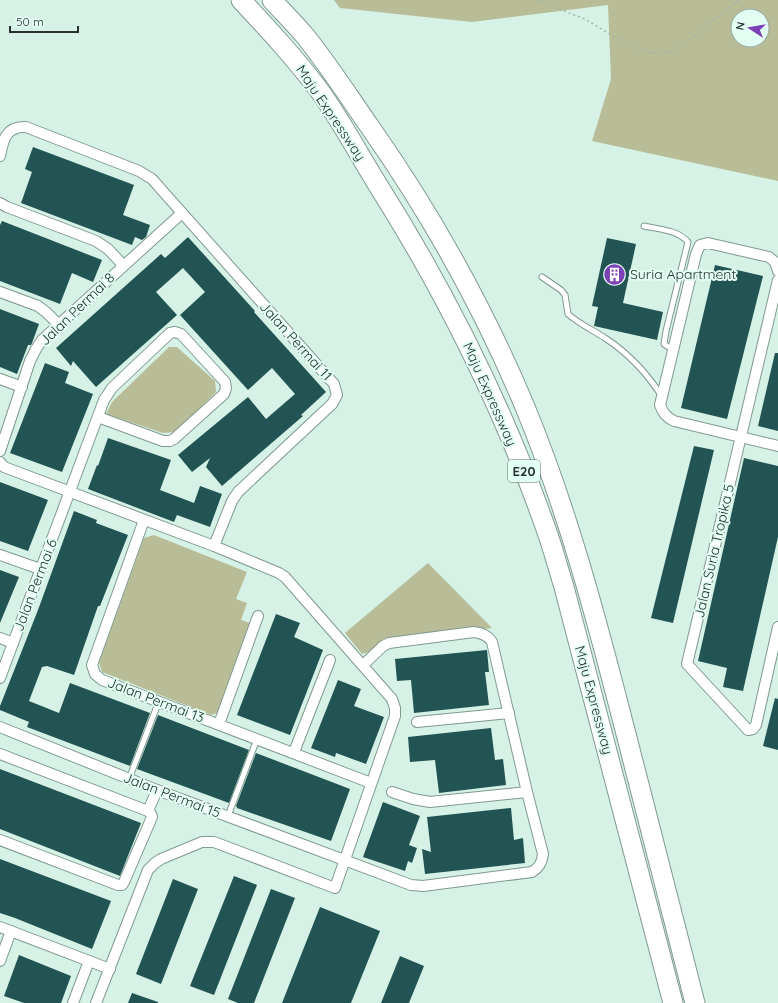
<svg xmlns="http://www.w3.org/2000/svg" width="778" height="1003" viewBox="0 0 778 1003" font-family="Quicksand,sans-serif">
<rect width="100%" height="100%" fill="#d6f1e5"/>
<g fill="#b8bd98" fill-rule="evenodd">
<path d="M334 0H778V181L592 141 611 79 608 5 472 22 340 8ZM738 16H762V40H738Z"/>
<path d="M169 347H177L215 381 216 392 176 432 163 433 106 414 112 402Z"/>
<path d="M154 535 247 572 236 599 247 603 241 620 253 624 218 713 211 715 102 672 99 662 144 538Z"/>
<path d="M428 563 492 628 383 639 370 652 362 654 345 633Z"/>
</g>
<g fill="#235454">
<path d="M33 147 134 185 123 215 150 225 146 237 142 240 135 237 132 245 21 203 32 172 25 169Z"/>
<path d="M2 221 102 260 93 282 72 273 60 304 0 281V225Z"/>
<path d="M188 237 255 311 254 312 326 392 301 415 303 416 222 486 206 467 210 458 192 472 178 455 248 397 266 419 295 394 272 368 248 390 180 315 205 292 183 268 156 292 177 315 96 387 73 361 71 366 56 348 161 254 165 258Z"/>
<path d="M607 238 636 244 623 303 663 312 657 340 594 326 598 307 592 306Z"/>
<path d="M715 265 763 276 727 419 681 408Z"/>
<path d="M0 309 39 324 32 343 31 345H28L17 374 0 367Z"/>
<path d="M775 353H778V431L758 426Z"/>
<path d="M45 363 69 372 65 383 93 394 62 472 10 453Z"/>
<path d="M108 438 171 460 160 490 194 503 200 486 222 494 210 527 177 515 174 522 88 489 97 465 98 466Z"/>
<path d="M694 446 714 450 673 623 651 618Z"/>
<path d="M744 458 778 466V537L743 691 723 687 727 668 698 661Z"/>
<path d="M0 482 48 500 28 551 0 541Z"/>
<path d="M74 511 97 520 96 523 128 535 100 606H98L74 675 47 666 42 667 29 701 59 713 70 683 150 713 130 766 27 727 29 722 0 710V706L38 610Z"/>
<path d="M0 570 19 577 0 623Z"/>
<path d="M276 614 300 623 294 637 323 650 290 735 237 715Z"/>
<path d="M487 650 489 672H485L489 705 414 713 411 680 397 681 395 659Z"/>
<path d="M338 680 361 689 354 706 384 717 366 764 336 753 335 757 311 748Z"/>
<path d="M775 698 778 699V750L763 746Z"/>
<path d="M158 715 249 750 229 803 137 769Z"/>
<path d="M491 728 495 760 503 759 506 785 439 793 435 760 410 762 408 737Z"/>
<path d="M256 753 350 789 331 841 237 808V807L236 806Z"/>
<path d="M0 769 141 823 120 876 0 829Z"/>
<path d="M383 802 420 816 409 845 417 848 412 863 408 861 405 871 363 857Z"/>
<path d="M511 808 514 840 523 838 525 863 425 874 422 849 431 852 427 817Z"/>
<path d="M0 859 111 901 92 949 15 918 0 913Z"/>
<path d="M234 876 257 885 214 995 190 986Z"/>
<path d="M173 879 198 889 161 984 136 974Z"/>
<path d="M271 889 295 898 254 1003H238L228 999Z"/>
<path d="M320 907 380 931 351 1003H282Z"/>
<path d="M19 955 71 976 61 1003H24L4 996Z"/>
<path d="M400 956 424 966 409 1003H381Z"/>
<path d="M132 993 158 1002V1003H128Z"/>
</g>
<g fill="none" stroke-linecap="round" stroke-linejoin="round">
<defs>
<g id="service">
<path d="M644 226C658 229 678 230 688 242L666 331 664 344 673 350"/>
<path d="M542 277 561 290 565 295 568 314C579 324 593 330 605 338 628 353 646 372 661 395"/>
<path d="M129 779 159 701"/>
<path d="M228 816 257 739"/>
</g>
<g id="minor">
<path d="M0 156C3 140 6 126 26 127L139 171 152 179 334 384 337 395 332 404 238 492 232 501 214 546"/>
<path d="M0 203 7 207 96 241 108 249 123 265"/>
<path d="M778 271 775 262 769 257 708 243 700 245 696 254 660 405C663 413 666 417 674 421L778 446"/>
<path d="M778 280 687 664 748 730 753 729 756 725 778 627"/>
<path d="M0 292 38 306 46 312 58 324"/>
<path d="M0 379 22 387"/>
<path d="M0 451 30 361 36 349 42 340 182 213"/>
<path d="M0 462 4 467 214 546 279 573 285 577 392 699 395 708V716L335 888 214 842H202L161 859 155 863 148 870 96 1003"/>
<path d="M144 520 92 665 95 674 102 680 371 783"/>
<path d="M0 555 40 569"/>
<path d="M0 638 13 643"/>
<path d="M0 678 104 400 112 388 170 333 175 332 181 334 225 382 226 388 224 394 174 439 170 441H163L98 417"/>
<path d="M417 722 509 713"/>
<path d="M219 724 258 616"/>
<path d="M0 727 157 790 411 885 423 886 532 872C539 868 542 863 543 854L527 792 492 642C488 635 482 633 474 632L389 643 383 646 363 665"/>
<path d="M294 752 330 660"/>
<path d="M0 754 148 811 157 790"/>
<path d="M392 792 413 799 430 802 527 792"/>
<path d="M0 840 118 885H122L124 882 152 817 151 814 148 811"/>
<path d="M0 927 110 969"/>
<path d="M0 961 11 931"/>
<path d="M73 1003 89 961"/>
</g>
<g id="motorway">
<path d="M241 0C268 29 295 58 319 90 340 119 357 151 376 182 445 291 503 407 546 529 553 548 558 568 564 587L673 1003"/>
<path d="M272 0C283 12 295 24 306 37 329 66 349 97 370 127 431 214 484 309 525 407 568 511 597 621 625 730 648 821 672 912 695 1003"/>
</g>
</defs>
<use href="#service" stroke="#80998f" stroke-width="7"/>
<use href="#minor" stroke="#80998f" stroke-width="12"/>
<use href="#motorway" stroke="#80998f" stroke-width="21"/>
<path stroke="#a0b6ac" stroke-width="1.5" stroke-dasharray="2 3" stroke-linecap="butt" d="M536 0 585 19 626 44 650 53H663L675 50 686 43 738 0"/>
<use href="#service" stroke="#fff" stroke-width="5"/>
<use href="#minor" stroke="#fff" stroke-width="10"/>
<use href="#motorway" stroke="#fff" stroke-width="19"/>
</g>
<defs>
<symbol id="building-disc" viewBox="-11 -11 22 22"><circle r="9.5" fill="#7d41b7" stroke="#e3fef3"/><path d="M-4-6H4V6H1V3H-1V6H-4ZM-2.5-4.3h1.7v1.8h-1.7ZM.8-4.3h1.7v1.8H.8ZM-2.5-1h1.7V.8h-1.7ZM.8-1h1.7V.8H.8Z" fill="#fff"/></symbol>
</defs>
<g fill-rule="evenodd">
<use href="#building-disc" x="602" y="262" width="25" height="25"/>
</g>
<g text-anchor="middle" stroke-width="4" stroke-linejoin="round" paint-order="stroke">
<rect fill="#e3fef3" stroke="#5f6f69" stroke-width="1" x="508" y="460" width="32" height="22" rx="3"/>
<g font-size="13" font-weight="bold" fill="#27322e">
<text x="524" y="476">E20</text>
</g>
<g font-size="14" fill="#27322e" stroke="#e3fef3">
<text transform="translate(331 113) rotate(56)" y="5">Maju Expressway</text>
<text transform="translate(77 309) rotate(-44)" y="5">Jalan Permai 8</text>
<text transform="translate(296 341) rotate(48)" y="5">Jalan Permai 11</text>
<text transform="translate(490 394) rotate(66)" y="5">Maju Expressway</text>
<text transform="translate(714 551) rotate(-77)" y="5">Jalan Suria Tropika 5</text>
<text transform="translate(35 585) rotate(-69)" y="5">Jalan Permai 6</text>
<text transform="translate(156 700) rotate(21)" y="5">Jalan Permai 13</text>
<text transform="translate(594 700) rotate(75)" y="5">Maju Expressway</text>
<text transform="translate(172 795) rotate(21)" y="5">Jalan Permai 15</text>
</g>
<g font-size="14" fill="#27322e" stroke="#e3fef3" text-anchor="start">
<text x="630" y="279">Suria Apartment</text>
</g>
</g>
<g transform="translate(750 28) rotate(282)"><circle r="19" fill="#e3fef3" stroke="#98aca4"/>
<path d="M0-3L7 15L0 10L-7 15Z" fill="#7d41b7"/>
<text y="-6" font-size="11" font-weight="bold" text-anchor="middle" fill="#27322e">N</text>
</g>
<path d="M10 26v6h68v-6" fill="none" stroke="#27322e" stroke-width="2"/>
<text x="16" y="26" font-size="12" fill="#27322e" stroke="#e3fef3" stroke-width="3" paint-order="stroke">50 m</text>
</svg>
